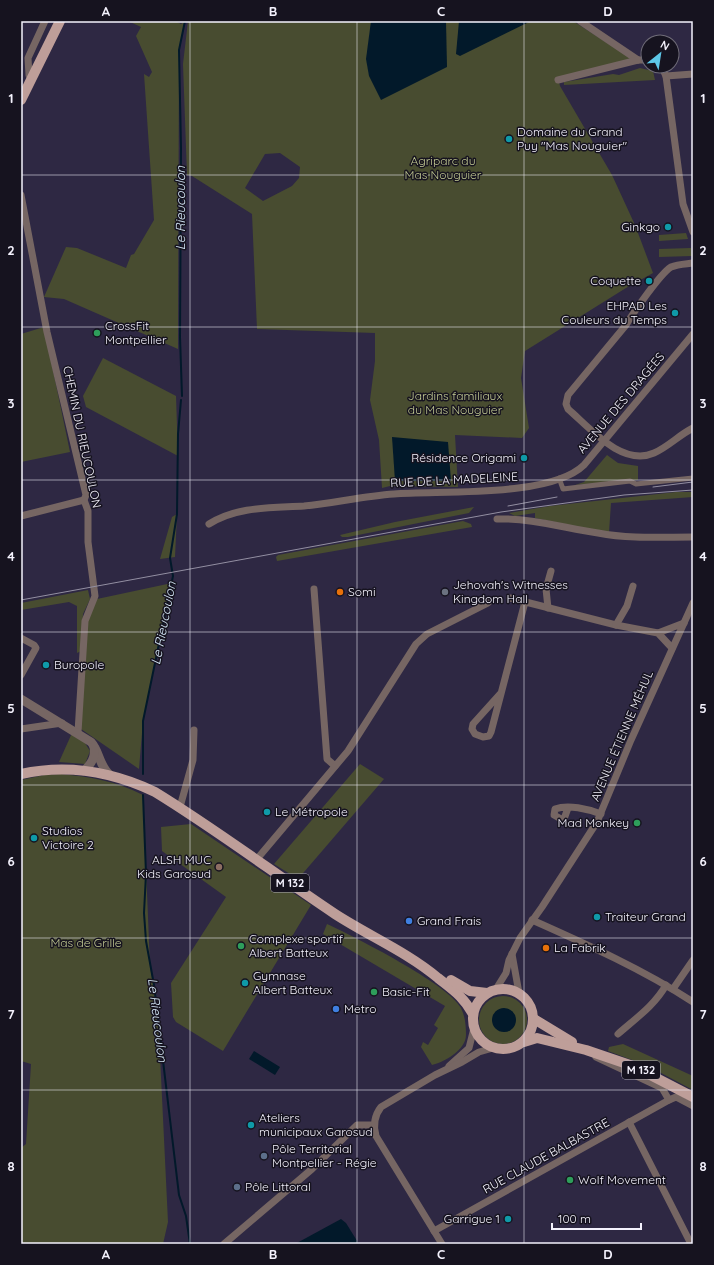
<svg xmlns="http://www.w3.org/2000/svg" width="714" height="1265" viewBox="0 0 714 1265" font-family="Quicksand,sans-serif">
<rect width="100%" height="100%" fill="#2e2843"/>
<g fill="#484c30" fill-rule="evenodd">
<path d="M128 21H175L181 24 185 21 179 50 178 349 64 299 44 297 66 247 77 248 126 268 131 255 134 254 154 220 144 74 149 77 152 72 136 36 141 27Z"/>
<path d="M188 21H573L632 59 558 78 560 86 612 175 635 225 653 273 626 288 525 351 521 378 529 428 522 438 455 435 458 487 390 486 382 488 379 440 370 400 375 361V333L257 329 252 214 192 176 187 175 183 64ZM280 153 300 167 299 178 292 186 263 201 245 188 265 154Z"/>
<path d="M640 68 653 71 655 80 564 85V82L613 74 619 75Z"/>
<path d="M686 233 688 239 659 241V235Z"/>
<path d="M691 248 692 256 659 257V249Z"/>
<path d="M44 327 70 452 21 462V334Z"/>
<path d="M103 358 176 396 178 456 86 407 83 396Z"/>
<path d="M607 455 618 463 638 466V480L575 485 584 482Z"/>
<path d="M676 492H693V497L611 503 609 533 535 518V513L515 516 509 513 550 506Z"/>
<path d="M474 507 469 513 348 537H342L340 535 395 522Z"/>
<path d="M177 514 175 557 160 559 172 517Z"/>
<path d="M463 521 471 524 472 527 277 561 276 557 278 555Z"/>
<path d="M172 583 143 721 139 769 81 729 87 622 97 599Z"/>
<path d="M88 590 90 599 83 614 81 651 77 653V606L69 602 21 610V603Z"/>
<path d="M72 733 85 743 90 751 85 764 59 762Z"/>
<path d="M360 764 384 779 298 879 274 864Z"/>
<path d="M61 774C91 777 116 781 143 795L150 966 158 1014 168 1222 163 1244H21V1148L26 1144 31 1064 21 1061V780L44 775Z"/>
<path d="M191 824 311 905 223 1051 176 1022 173 1017 171 983 226 897 162 851 161 827Z"/>
<path d="M327 924C355 937 448 984 461 1008 465 1016 466 1025 466 1035 466 1050 444 1062 432 1065L421 1047 423 1042 428 1045 438 1028 434 1025 445 1006 323 934Z"/>
<circle cx="503" cy="1020" r="24"/>
<path d="M623 1044 693 1076V1090L648 1066 608 1051 609 1047Z"/>
</g>
<g fill="#02192a">
<path d="M371 21H446L447 67 381 100 369 76 366 59Z"/>
<path d="M459 21H531L460 56 456 54Z"/>
<path d="M392 437 448 442 451 481H395Z"/>
<circle cx="504" cy="1020" r="12"/>
<path d="M254 1051 280 1067 275 1075 249 1059Z"/>
<path d="M341 1219 346 1223 359 1244H295Z"/>
</g>
<g fill="none" stroke-linecap="round" stroke-linejoin="round">
<g stroke="#02192a" stroke-width="2">
<path d="M182 396 180 337 181 148 179 50 185 21"/>
<path d="M143 774V721L173 576 170 558 177 514 178 434 181 400"/>
<path d="M143 795 146 874 144 913 146 941 154 985 179 1195 186 1216 190 1244"/>
</g>
<path stroke="#766663" stroke-width="5" d="M559 478 563 489 630 481 636 484 693 478"/>
<g stroke="#766663" stroke-width="7">
<path d="M580 21 638 60"/>
<path d="M661 66 666 76 683 204 693 232"/>
<path d="M29 75 28 58 45 21"/>
<path d="M666 76 693 74"/>
<path d="M558 80 638 60H648"/>
<path d="M21 195 47 332 86 495 84 500 88 511V542L95 596 85 621 78 732"/>
<path d="M693 263C686 264 678 264 671 267 660 274 633 313 626 325L568 395 566 404 568 409C590 428 622 467 654 453 668 447 679 435 693 428"/>
<path d="M21 516 84 500"/>
<path d="M497 519C532 518 564 528 598 533 629 539 661 537 693 537"/>
<path d="M209 524C237 506 272 508 304 506 334 503 364 496 394 494 441 490 550 498 584 465L693 334"/>
<path d="M314 589 327 759 335 766"/>
<path d="M510 598 616 625 658 633 672 648"/>
<path d="M548 608 546 589 551 571"/>
<path d="M616 625 627 606 633 586"/>
<path d="M658 633 684 623"/>
<path d="M21 638 34 645 36 648 21 675"/>
<path d="M500 694 473 724 472 729 475 734 483 737 489 736 491 732 525 602"/>
<path d="M21 729 62 723"/>
<path d="M180 807 193 760 194 730"/>
<path d="M568 808 564 819H561L554 815 555 809C568 804 588 809 601 814"/>
<path d="M257 859 348 751 416 644 427 634 488 603"/>
<path d="M532 920C588 945 642 969 693 1002"/>
<path d="M512 954 519 993"/>
<path d="M496 989 506 973 509 960 520 938 542 907 597 822 631 740 693 603"/>
<path d="M673 989 693 960"/>
<path d="M618 1034C635 1019 655 1005 666 985"/>
<path d="M596 1057 662 1088 669 1100"/>
<path d="M449 1066 469 1048 474 1028"/>
<path d="M629 1122 691 1244"/>
<path d="M434 1231 669 1100 676 1097 693 1106"/>
<path d="M224 1244 312 1169 357 1125H374"/>
<path d="M442 1244 376 1136C373 1125 374 1116 381 1107L435 1075 462 1062 479 1052 493 1048"/>
</g>
<g stroke="#766663" stroke-width="9">
<path d="M21 699 91 742C100 752 99 766 110 775"/>
<path d="M84 771C91 764 96 757 94 747"/>
</g>
<g stroke="#be9e99" stroke-width="10">
<path d="M21 100 60 21"/>
<path d="M21 774C67 764 113 772 155 792 217 830 275 874 335 914 369 936 407 952 438 978 453 990 463 996 473 1014"/>
<path d="M451 980 470 991 487 993"/>
<circle cx="503" cy="1019" r="30"/>
<path d="M534 1019 572 1042"/>
<path d="M524 1042 537 1038 586 1050 633 1066 693 1097"/>
</g>
<g stroke="#938fa2" stroke-width="1">
<path d="M653 487 693 482"/>
<path d="M508 506 557 497"/>
<path d="M21 600 501 512 624 495 693 490"/>
</g>
</g>
<path fill="none" stroke="#f4f2fd" stroke-width="1" stroke-opacity="0.55" d="M190 21V1244M357 21V1244M524 21V1244M21 175H693M21 327H693M21 480H693M21 632H693M21 785H693M21 938H693M21 1090H693"/>
<g fill="#0f9aa8" stroke="#16131f" stroke-width="1.5">
<circle cx="509" cy="139" r="4"/>
<circle cx="668" cy="227" r="4"/>
<circle cx="649" cy="281" r="4"/>
<circle cx="675" cy="313" r="4"/>
<circle cx="524" cy="458" r="4"/>
<circle cx="46" cy="665" r="4"/>
<circle cx="267" cy="812" r="4"/>
<circle cx="34" cy="838" r="4"/>
<circle cx="597" cy="917" r="4"/>
<circle cx="245" cy="983" r="4"/>
<circle cx="251" cy="1125" r="4"/>
<circle cx="508" cy="1219" r="4"/>
</g>
<g fill="#2e9e5b" stroke="#16131f" stroke-width="1.5">
<circle cx="97" cy="333" r="4"/>
<circle cx="637" cy="823" r="4"/>
<circle cx="241" cy="946" r="4"/>
<circle cx="374" cy="992" r="4"/>
<circle cx="570" cy="1180" r="4"/>
</g>
<g fill="#e8710a" stroke="#16131f" stroke-width="1.5">
<circle cx="340" cy="592" r="4"/>
<circle cx="546" cy="948" r="4"/>
</g>
<circle fill="#6b7280" stroke="#16131f" stroke-width="1.5" cx="445" cy="592" r="4"/>
<circle fill="#8d6e63" stroke="#16131f" stroke-width="1.5" cx="219" cy="867" r="4"/>
<g fill="#3f7fe0" stroke="#16131f" stroke-width="1.5">
<circle cx="409" cy="921" r="4"/>
<circle cx="336" cy="1009" r="4"/>
</g>
<g fill="#5c6f8a" stroke="#16131f" stroke-width="1.5">
<circle cx="264" cy="1156" r="4"/>
<circle cx="237" cy="1187" r="4"/>
</g>
<g text-anchor="middle" stroke-width="3" stroke-linejoin="round" paint-order="stroke">
<g fill="#16131f" stroke="#b1afba" stroke-width="1">
<rect x="271" y="874" width="38" height="18" rx="3"/>
<rect x="622" y="1061" width="38" height="18" rx="3"/>
</g>
<g font-size="11" font-weight="bold" fill="#f4f2fd">
<text x="290" y="887">M 132</text>
<text x="641" y="1074">M 132</text>
</g>
<g font-size="12" fill="#f4f2fd" stroke="#16131f" text-anchor="start">
<text x="517" y="136">Domaine du Grand<tspan x="517" dy="14">Puy "Mas Nouguier"</tspan></text>
<text x="660" y="231" text-anchor="end">Ginkgo</text>
<text x="641" y="285" text-anchor="end">Coquette</text>
<text x="667" y="310" text-anchor="end">EHPAD Les<tspan x="667" dy="14">Couleurs du Temps</tspan></text>
<text x="105" y="330">CrossFit<tspan x="105" dy="14">Montpellier</tspan></text>
<text x="516" y="462" text-anchor="end">Résidence Origami</text>
<text x="453" y="589">Jehovah's Witnesses<tspan x="453" dy="14">Kingdom Hall</tspan></text>
<text x="348" y="596">Somi</text>
<text x="54" y="669">Buropole</text>
<text x="275" y="816">Le Métropole</text>
<text x="629" y="827" text-anchor="end">Mad Monkey</text>
<text x="42" y="835">Studios<tspan x="42" dy="14">Victoire 2</tspan></text>
<text x="211" y="864" text-anchor="end">ALSH MUC<tspan x="211" dy="14">Kids Garosud</tspan></text>
<text x="605" y="921">Traiteur Grand</text>
<text x="417" y="925">Grand Frais</text>
<text x="249" y="943">Complexe sportif<tspan x="249" dy="14">Albert Batteux</tspan></text>
<text x="554" y="952">La Fabrik</text>
<text x="253" y="980">Gymnase<tspan x="253" dy="14">Albert Batteux</tspan></text>
<text x="382" y="996">Basic-Fit</text>
<text x="344" y="1013">Metro</text>
<text x="259" y="1122">Ateliers<tspan x="259" dy="14">municipaux Garosud</tspan></text>
<text x="272" y="1153">Pôle Territorial<tspan x="272" dy="14">Montpellier - Régie</tspan></text>
<text x="578" y="1184">Wolf Movement</text>
<text x="245" y="1191">Pôle Littoral</text>
<text x="500" y="1223" text-anchor="end">Garrigue 1</text>
</g>
<g font-size="12" fill="#c4cc94" stroke="#16131f">
<text x="443" y="165">Agriparc du<tspan x="443" dy="14">Mas Nouguier</tspan></text>
<text x="455" y="400">Jardins familiaux<tspan x="455" dy="14">du Mas Nouguier</tspan></text>
<text x="86" y="947">Mas de Grille</text>
</g>
<g font-size="12" fill="#f4f2fd" stroke="#16131f">
<text transform="translate(621 403) rotate(-50)" y="4">AVENUE DES DRAGÉES</text>
<text transform="translate(82 437) rotate(78)" y="4">CHEMIN DU RIEUCOULON</text>
<text transform="translate(454 480) rotate(-3)" y="4">RUE DE LA MADELEINE</text>
<text transform="translate(622 736) rotate(-67)" y="4">AVENUE ÉTIENNE MÉHUL</text>
<text transform="translate(546 1156) rotate(-29)" y="4">RUE CLAUDE BALBASTRE</text>
</g>
<g font-size="13" font-style="italic" fill="#d4e7f7" stroke="#16131f">
<text transform="translate(180 208) rotate(-90)" y="5">Le Rieucoulon</text>
<text transform="translate(163 623) rotate(-79)" y="5">Le Rieucoulon</text>
<text transform="translate(158 1020) rotate(83)" y="5">Le Rieucoulon</text>
</g>
</g>
<rect width="714" height="1265" fill="none" stroke="#16131f" stroke-width="44"/>
<g transform="translate(660 54) rotate(30)"><circle r="19" fill="#16131f" stroke="#6f6c78"/>
<path d="M0-3L7 15L0 10L-7 15Z" fill="#5dc7e8"/>
<text y="-6" font-size="11" font-weight="bold" text-anchor="middle" fill="#f4f2fd">N</text>
</g>
<path d="M552 1223v6h89v-6" fill="none" stroke="#f4f2fd" stroke-width="2"/>
<text x="558" y="1223" font-size="12" fill="#f4f2fd" stroke="#16131f" stroke-width="3" paint-order="stroke">100 m</text>
<rect x="22" y="22" width="670" height="1221" fill="none" stroke="#f4f2fd" stroke-width="1.5"/>
<g font-size="13" text-anchor="middle" font-weight="bold" fill="#f4f2fd">
<text x="106" y="16">A</text>
<text x="273" y="16">B</text>
<text x="441" y="16">C</text>
<text x="608" y="16">D</text>
<text x="11" y="103">1</text>
<text x="703" y="103">1</text>
<text x="11" y="255">2</text>
<text x="703" y="255">2</text>
<text x="11" y="408">3</text>
<text x="703" y="408">3</text>
<text x="11" y="561">4</text>
<text x="703" y="561">4</text>
<text x="11" y="713">5</text>
<text x="703" y="713">5</text>
<text x="11" y="866">6</text>
<text x="703" y="866">6</text>
<text x="11" y="1019">7</text>
<text x="703" y="1019">7</text>
<text x="11" y="1171">8</text>
<text x="703" y="1171">8</text>
<text x="106" y="1259">A</text>
<text x="273" y="1259">B</text>
<text x="441" y="1259">C</text>
<text x="608" y="1259">D</text>
</g>
</svg>
